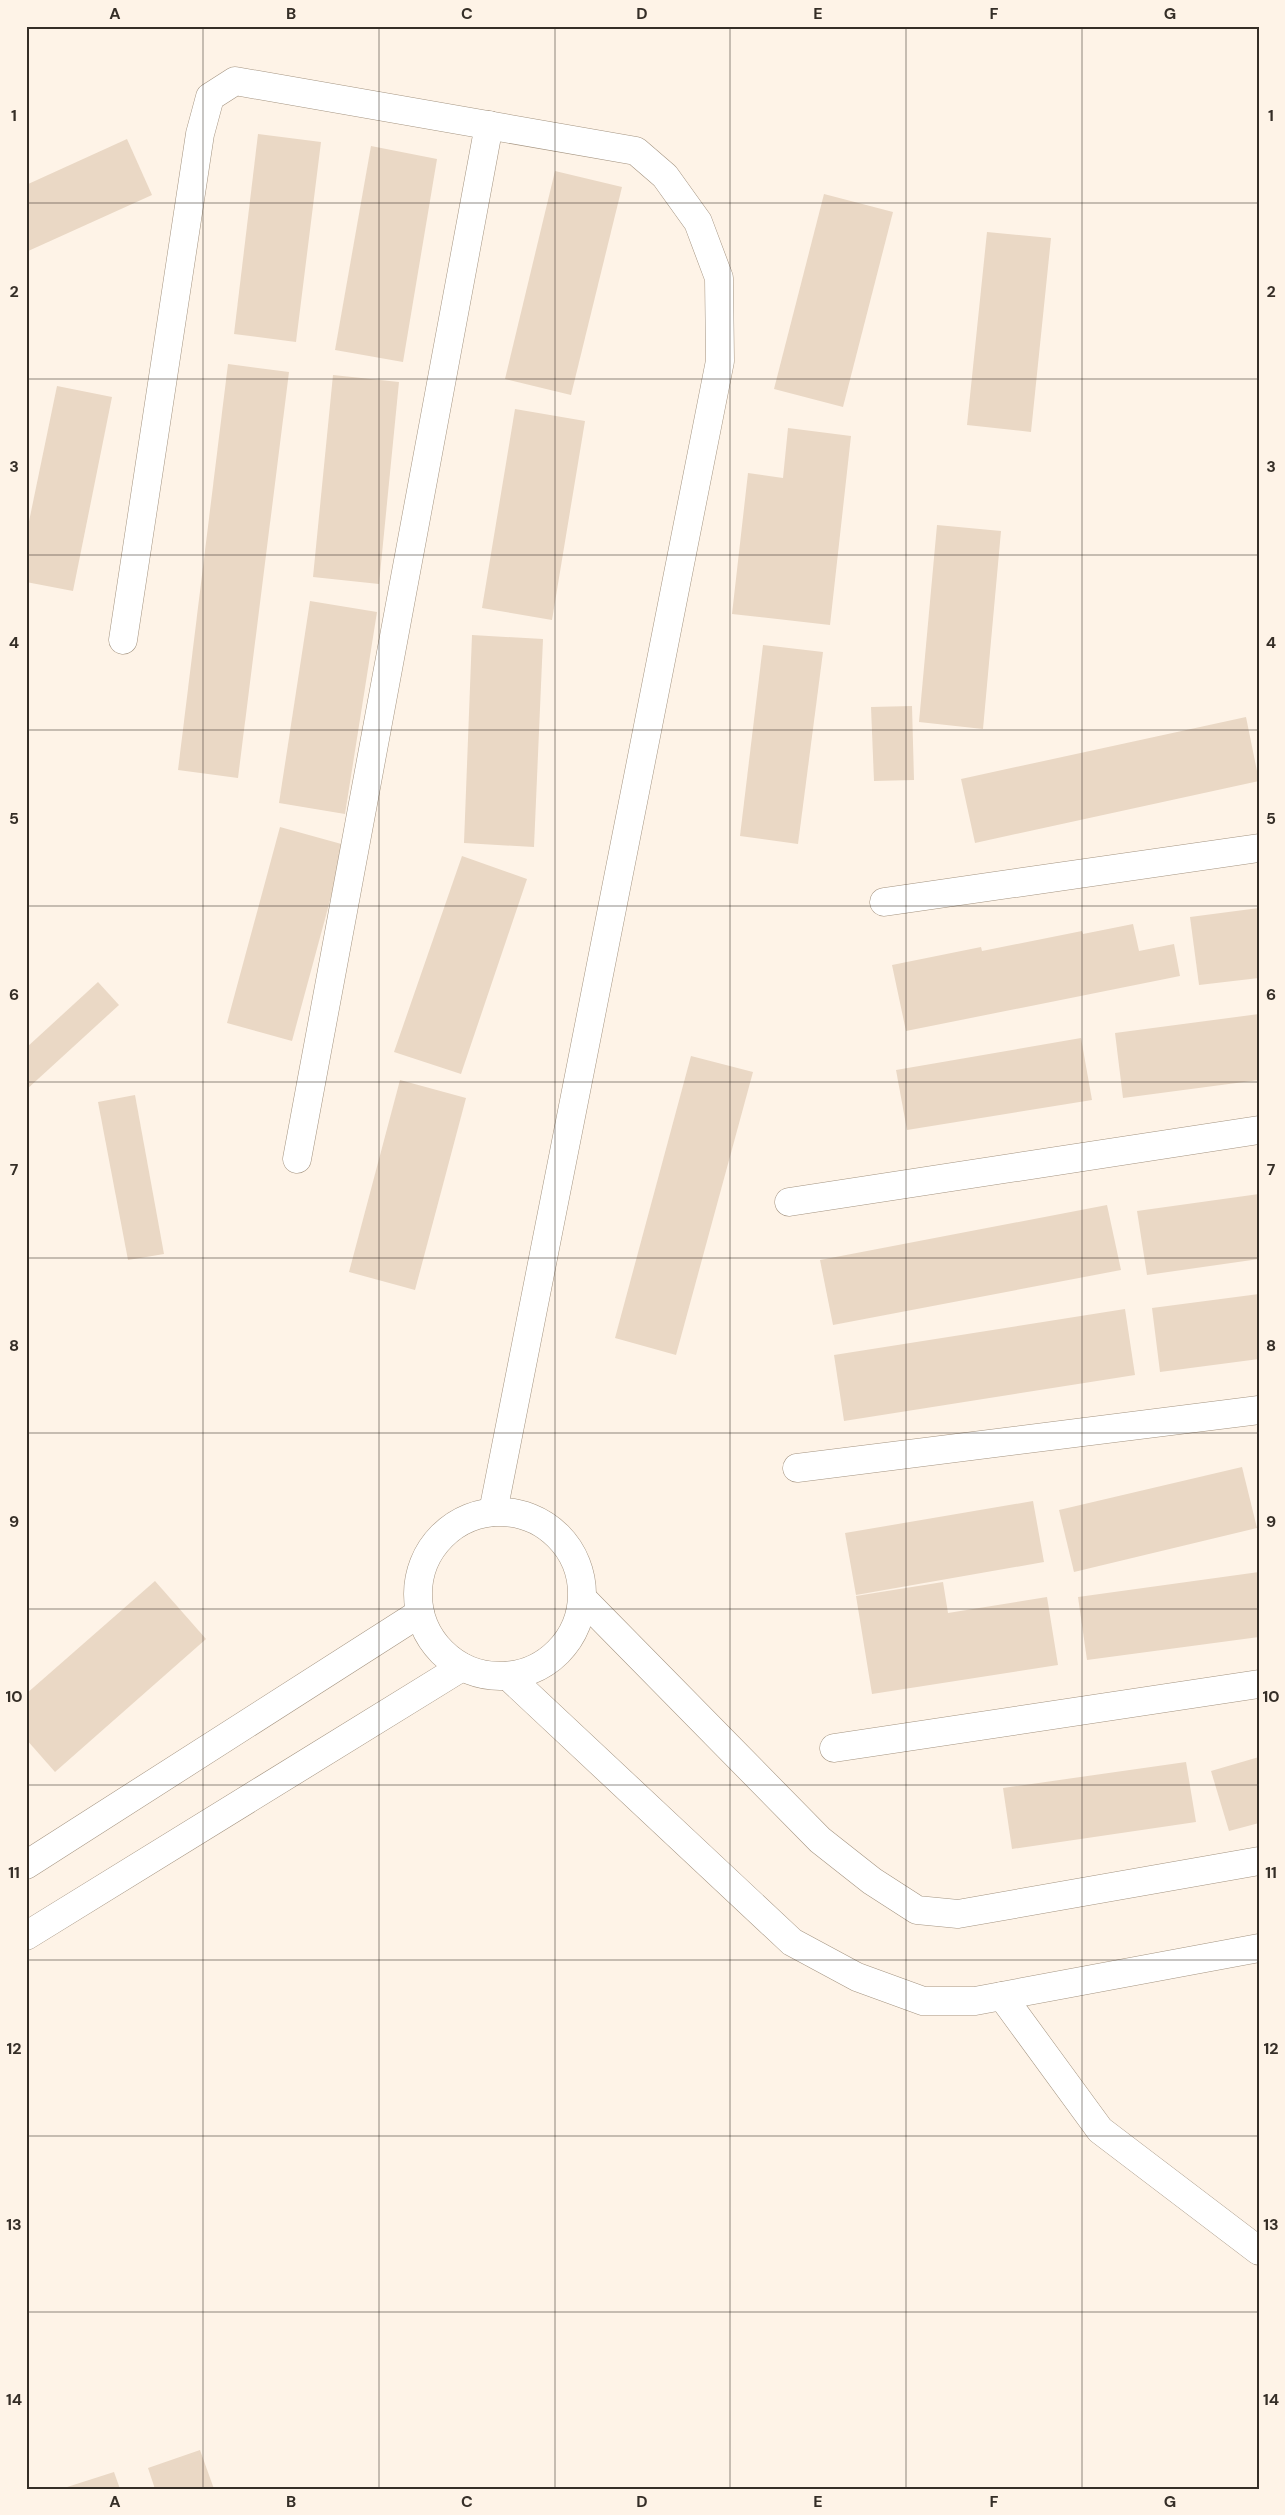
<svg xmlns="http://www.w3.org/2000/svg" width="1285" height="2515" viewBox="0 0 1285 2515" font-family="'DM Sans',sans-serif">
<rect width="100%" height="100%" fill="#fef3e7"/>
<g fill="#ead8c5">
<path d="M258 134 321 142 296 342 234 334Z"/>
<path d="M127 139 152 195 26 252V185Z"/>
<path d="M371 146 437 159 403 362 335 350Z"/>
<path d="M555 171 622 187 571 395 505 379Z"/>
<path d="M824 194 893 212 843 407 774 389Z"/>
<path d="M987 232 1051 238 1031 432 967 425Z"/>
<path d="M228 364 289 372 238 778 178 770Z"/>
<path d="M333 375 399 382 379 584 313 577Z"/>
<path d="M57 386 112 397 73 591 26 582V536Z"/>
<path d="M515 409 585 421 552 620 482 608Z"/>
<path d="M788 428 851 436 830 625 732 614 748 473 783 478Z"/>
<path d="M937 525 1001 531 983 729 919 722Z"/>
<path d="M310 601 377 612 345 814 279 803Z"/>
<path d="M472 635 543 639 534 847 464 843Z"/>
<path d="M763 645 823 652 798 844 740 836Z"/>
<path d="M912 706 914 780 874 781 871 707Z"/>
<path d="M1246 717 1259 781 975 843 961 779Z"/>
<path d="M280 827 345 845 292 1041 227 1023Z"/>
<path d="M462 856 527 879 461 1074 394 1052Z"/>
<path d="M1259 908V978L1199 985 1190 917Z"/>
<path d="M1133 924 1139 951 1174 944 1180 976 906 1031 892 965 981 947 982 951 1082 931 1083 934Z"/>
<path d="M98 982 119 1005 26 1090V1048Z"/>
<path d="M1259 1014V1080L1123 1098 1115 1033Z"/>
<path d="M1081 1038 1092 1100 907 1130 896 1070Z"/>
<path d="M691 1056 753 1072 676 1355 615 1338Z"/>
<path d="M400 1080 466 1098 415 1290 349 1272Z"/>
<path d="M135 1095 164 1254 128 1260 98 1102Z"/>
<path d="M1259 1194V1259L1147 1275 1137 1211Z"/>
<path d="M1107 1205 1121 1270 833 1325 820 1260Z"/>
<path d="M1259 1294V1359L1160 1372 1152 1308Z"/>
<path d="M1125 1309 1135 1375 844 1421 834 1355Z"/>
<path d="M1242 1467 1257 1528 1074 1572 1059 1510Z"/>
<path d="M1033 1501 1044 1562 856 1595 845 1533Z"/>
<path d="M1259 1572V1637L1087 1660 1078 1597Z"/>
<path d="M155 1581 206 1639 55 1772 26 1739V1694Z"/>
<path d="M943 1582 948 1613 1047 1597 1058 1665 872 1694 856 1596Z"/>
<path d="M1259 1757V1823L1229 1831 1211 1771Z"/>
<path d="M1186 1762 1196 1822 1012 1849 1003 1788Z"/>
<path d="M200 2450 214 2489H155L148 2468Z"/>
<path d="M114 2472 120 2489H65L64 2488Z"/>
</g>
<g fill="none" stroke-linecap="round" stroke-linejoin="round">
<defs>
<g id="street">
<path d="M123 640 200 134 210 97 235 81 636 151 665 176 698 222 719 278 720 361 493 1512"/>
<path d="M884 902 1259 848"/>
<path d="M297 1159 489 125"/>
<path d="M789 1202 1259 1130"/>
<path d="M797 1468 1259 1410"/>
<circle cx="500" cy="1594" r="82"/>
<path d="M583 1599 820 1840 872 1881 917 1910 958 1914 1259 1861"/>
<path d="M508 1676 792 1942 857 1977 923 2001H975L1259 1948"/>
<path d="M834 1748 1259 1684"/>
<path d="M26 1865 420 1613"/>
<path d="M26 1936 462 1667"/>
<path d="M1002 1996 1100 2130 1259 2251"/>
</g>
</defs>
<use href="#street" stroke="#a49481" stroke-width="29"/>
<use href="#street" stroke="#fff" stroke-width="28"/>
</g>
<path fill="none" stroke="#352e27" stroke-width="1" stroke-opacity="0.55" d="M203 26V2489M379 26V2489M555 26V2489M730 26V2489M906 26V2489M1082 26V2489M26 203H1259M26 379H1259M26 555H1259M26 730H1259M26 906H1259M26 1082H1259M26 1258H1259M26 1433H1259M26 1609H1259M26 1785H1259M26 1960H1259M26 2136H1259M26 2312H1259"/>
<rect width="1285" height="2515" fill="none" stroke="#fef3e7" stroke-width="55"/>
<rect x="28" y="28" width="1230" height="2460" fill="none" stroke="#352e27" stroke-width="2"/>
<g font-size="16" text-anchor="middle" font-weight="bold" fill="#352e27">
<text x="115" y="19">A</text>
<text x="291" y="19">B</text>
<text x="467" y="19">C</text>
<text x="642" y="19">D</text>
<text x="818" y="19">E</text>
<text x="994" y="19">F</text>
<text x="1170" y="19">G</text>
<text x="14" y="121">1</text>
<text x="1271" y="121">1</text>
<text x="14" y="297">2</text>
<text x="1271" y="297">2</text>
<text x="14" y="472">3</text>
<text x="1271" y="472">3</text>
<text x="14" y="648">4</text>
<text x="1271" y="648">4</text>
<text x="14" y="824">5</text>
<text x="1271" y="824">5</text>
<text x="14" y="1000">6</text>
<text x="1271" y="1000">6</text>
<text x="14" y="1175">7</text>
<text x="1271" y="1175">7</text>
<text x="14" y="1351">8</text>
<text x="1271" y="1351">8</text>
<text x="14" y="1527">9</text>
<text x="1271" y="1527">9</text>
<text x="14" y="1702">10</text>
<text x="1271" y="1702">10</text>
<text x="14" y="1878">11</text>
<text x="1271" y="1878">11</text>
<text x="14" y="2054">12</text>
<text x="1271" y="2054">12</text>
<text x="14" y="2230">13</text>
<text x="1271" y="2230">13</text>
<text x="14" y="2405">14</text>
<text x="1271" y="2405">14</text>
<text x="115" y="2507">A</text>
<text x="291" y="2507">B</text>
<text x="467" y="2507">C</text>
<text x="642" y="2507">D</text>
<text x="818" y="2507">E</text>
<text x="994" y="2507">F</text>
<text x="1170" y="2507">G</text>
</g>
</svg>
